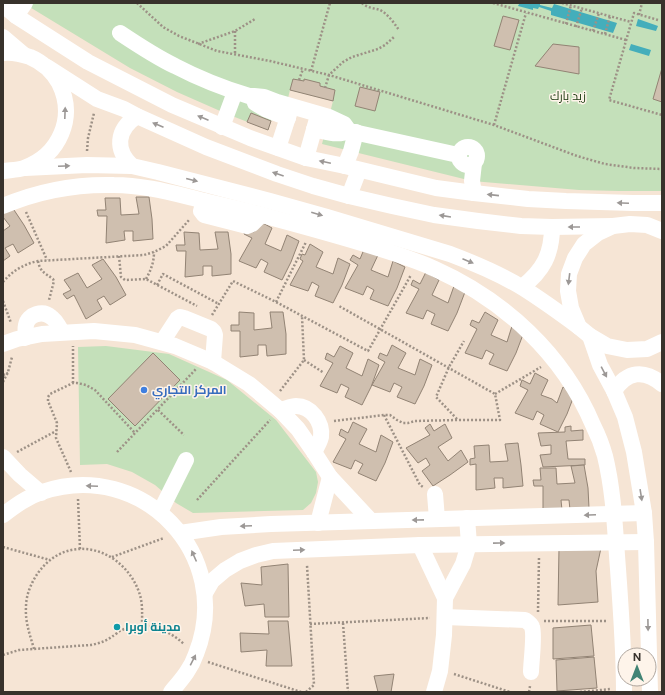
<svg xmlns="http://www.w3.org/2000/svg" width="665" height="695" viewBox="0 0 665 695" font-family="'Public Sans',Cairo,sans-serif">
<rect width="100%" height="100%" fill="#f6e5d5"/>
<g fill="#c4e0ba">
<path d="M23 3H662V191H619L579 190 472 181 322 144 333 101 290 90 287 102 274 113 268 130 227 114 177 92 130 68Z"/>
<path d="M106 346 169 354 227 380 276 420 316 472 318 482 316 493 311 503 303 510 193 513 176 503 155 485 132 472 107 464 80 465 78 347Z"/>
</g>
<g fill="#44aebb">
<path d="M517 3H540V5L552 8 554 4 617 23 613 33 551 15V11L539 7 538 9 533 8V10L518 6 519 4Z"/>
<path d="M638 19 658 26 656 31 636 26Z"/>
<path d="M631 44 651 50 649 56 629 50Z"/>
</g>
<g fill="#cfbfaf" stroke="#928374">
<path d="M503 16 519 20 510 50 494 46Z"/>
<path d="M553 44 579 47V74L535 66Z"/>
<path d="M662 68V102L653 99Z"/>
<path d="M293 79 304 81V79L320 83V86L335 90 333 101 290 90Z"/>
<path d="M360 87 380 92 375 111 355 106Z"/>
<path d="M251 113 271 121 268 130 247 122Z"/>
<path d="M136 197H149L152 219 153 239 133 241V231H124L125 240 106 243 107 216H98L97 210H106L105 198H120L121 215 139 214Z"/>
<path d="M12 207 24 225 34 243 18 253 13 244 5 248 10 256 3 261V231L10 226 3 217V211Z"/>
<path d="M259 221 272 228 265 244 281 251 287 235 299 241 291 262 282 280 264 272 268 263 261 259 256 268 239 261 252 238 244 234 246 228 254 232Z"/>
<path d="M184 232 199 233 200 250 218 249 215 232H228L231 254V274L212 276V266H203V275L185 277 186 251H177L176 245H185Z"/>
<path d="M310 244 323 252 316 267 333 274 338 258 350 264 342 285 333 303 315 296 319 286 312 282 308 291 290 285 303 261 300 259 302 254 305 255Z"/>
<path d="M365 247 378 255 371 270 388 277 393 261 405 267 397 288 388 306 370 299 374 290 367 286 363 295 345 288 358 265 350 260 353 255 360 259Z"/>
<path d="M103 259 116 277 126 295 110 305 104 296 97 300 102 309 86 319 74 295 67 299 63 294 71 290 64 280 78 273 87 288 102 279 92 265Z"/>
<path d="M426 272 439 280 432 295 448 303 454 286 465 292 457 313 448 331 431 324 435 314 427 310 423 319 406 313 419 289 411 285 413 280 420 284Z"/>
<path d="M239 312 254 313V330L272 328 270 312H283L286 334V354L267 356 266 345H258V355L240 357V331H231V325H239Z"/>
<path d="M485 312 498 320 491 335 507 342 512 326 524 332 516 353 507 371 489 364 494 354 486 350 482 359 465 353 477 329 470 325 472 320 479 323Z"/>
<path d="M392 345 406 353 398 368 415 375 420 359 432 365 424 386 415 404 397 397 402 387 394 383 390 392 372 385 385 362 378 358 380 353 387 356Z"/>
<path d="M340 346 353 353 346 368 362 376 368 359 379 365 371 387 362 405 345 397 349 388 341 384 337 393 320 386 333 363 325 359 327 353 334 357Z"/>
<path d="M153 353 180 380 135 426 108 399Z"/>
<path d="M535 373 548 380 541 395 552 399 557 403 563 387 575 393 567 414 558 432 540 424 544 415 537 411 533 420 515 413 528 390 520 386 522 380 530 384Z"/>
<path d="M353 422 367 429 359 444 376 452 381 435 393 442 385 463 376 481 358 473 363 464 355 460 351 469 333 462 346 439 339 435 341 429 348 433Z"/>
<path d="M430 424 434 431 445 424 452 438 438 447 448 461 461 450 468 462 450 475 433 486 422 471 430 465 426 458 418 463 406 448 430 435 425 428Z"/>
<path d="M571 426V431L583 430V440L566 441 568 459H585V465L543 467 540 455 551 454V445L541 446 538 433 565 432V427Z"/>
<path d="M518 443 521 465 523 486 503 488V478H494L495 488 476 490V464L470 465V459L475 458 474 446 489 445 490 462 508 461 505 444Z"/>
<path d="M584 465 588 488 589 508 570 510 569 500H561L562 510 543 513V486H534L533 480H541L540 468H556L557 484 575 483 571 466Z"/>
<path d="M559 548H601L596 571 598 602 558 605Z"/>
<path d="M288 564 289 617H265L264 604 245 606 241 583 262 585 261 567Z"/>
<path d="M268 621H288L292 666H266L267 650 241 652 240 633 269 634Z"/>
<path d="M591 625 594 656 553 659V628Z"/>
<path d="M594 657 597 688 557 691 556 660Z"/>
<path d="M394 674 391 692H378L374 676Z"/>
</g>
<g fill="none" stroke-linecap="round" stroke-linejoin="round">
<g stroke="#9d9186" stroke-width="2.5" stroke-dasharray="2 2" stroke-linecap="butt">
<path d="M137 3 163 27 179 36 217 51 270 61 329 75 494 125 577 156 605 164 634 168 662 169"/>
<path d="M362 3C367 8 374 8 380 10 388 14 394 23 399 30"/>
<path d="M493 3 626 40"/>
<path d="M562 3 631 22"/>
<path d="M639 15 642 3"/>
<path d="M658 20 634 13 609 100 662 115"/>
<path d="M566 24 571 5"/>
<path d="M576 27 582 8"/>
<path d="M235 31V55"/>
<path d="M593 31 599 13"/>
<path d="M605 34 610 16"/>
<path d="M198 44 235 31 255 19"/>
<path d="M311 71 330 3"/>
<path d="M299 80 303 69"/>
<path d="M325 88 329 75 343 62 352 57 378 49 385 45 394 37"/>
<path d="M494 125 526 13"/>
<path d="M87 151 88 138 94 113"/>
<path d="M26 212 47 260"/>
<path d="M119 256 121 277 125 280 146 279 197 306"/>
<path d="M38 261C40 272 45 273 53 279L54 281 49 300"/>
<path d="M146 279C151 270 154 262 154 252"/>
<path d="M3 282C12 271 24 264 38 261L144 255 154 252 166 246 189 220"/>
<path d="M157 285 163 274 219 304"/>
<path d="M3 301 11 323"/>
<path d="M276 302 306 242"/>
<path d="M212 315 233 281 276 302 368 351 411 275"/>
<path d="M304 360 324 373"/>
<path d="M3 375 8 373"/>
<path d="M3 382 8 372 12 357"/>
<path d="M73 383V346"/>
<path d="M280 391 304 360 302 316"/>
<path d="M495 394 541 367"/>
<path d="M158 410 184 435"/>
<path d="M384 415 420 485 423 487"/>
<path d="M457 419 436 397 449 367 464 341"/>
<path d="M334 421 384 415H390L397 420 403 423H408L415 421 457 420H500L495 394 339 306"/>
<path d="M17 452 56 431"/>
<path d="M117 452 196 369"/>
<path d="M71 472 56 438 57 423 48 401V397L50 394 73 383H77L86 385 95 390 135 433"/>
<path d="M78 499 80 549"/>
<path d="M197 500 270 420"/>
<path d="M3 547 50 560"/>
<path d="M112 557 164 538"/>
<path d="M538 612 539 557"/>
<path d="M544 621H607"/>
<path d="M343 623 348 692"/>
<path d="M310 624 430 618"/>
<path d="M34 649C30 635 25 622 26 607 26 595 31 583 38 573 68 531 123 548 139 592 143 603 142 614 142 626"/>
<path d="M3 655 19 650 90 645C98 644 106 641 113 636 115 635 118 632 120 631 143 619 166 628 184 644"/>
<path d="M208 662 301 692"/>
<path d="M454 674 510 692"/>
<path d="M306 692 314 685 307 565"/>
<path d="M529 692 530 686"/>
<path d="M580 692 611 689"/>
</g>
<g stroke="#fff" stroke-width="16">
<path d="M3 5 16 16 88 62 172 105 250 138 306 158 345 166 436 188 474 193 528 199 566 201 633 203H662"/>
<path d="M16 16 25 3"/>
<path d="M120 33C138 45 156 57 175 66 198 78 223 88 249 96H254L264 97 277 102 329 117 344 124 349 131"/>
<path d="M3 37 23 54"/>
<path d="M3 53C12 52 21 54 30 57 42 62 53 72 59 83 76 117 60 155 24 168 18 170 10 170 3 171"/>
<path d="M47 67 97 99 124 109 137 116 206 147 277 174 313 186 349 196 392 206 434 215 478 221 521 226 552 227 613 226"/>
<path d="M255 103 265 109 288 118"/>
<path d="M222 127 235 92"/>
<path d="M314 129C326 132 338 136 349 131L458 155"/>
<circle cx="468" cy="156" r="9"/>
<path d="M278 148 291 108"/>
<path d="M306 158 317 119"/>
<path d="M474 163 472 181 474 193"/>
<path d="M132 166C115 150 116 130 137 116"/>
<path d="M345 166 351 151 356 132"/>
<path d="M25 168 87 165 132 166 158 172 270 201 327 217 450 254C474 263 500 274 523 288 542 300 560 313 579 327"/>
<path d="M349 196 359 170"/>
<path d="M204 201 201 211 204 215 247 226 252 224 261 215"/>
<path d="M3 206C38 191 76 184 114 185 141 185 168 192 193 198 216 204 239 209 262 215 305 227 348 238 390 252 405 257 420 262 435 269 504 300 563 354 593 425 598 435 602 445 605 456 614 493 615 531 618 569 621 610 624 651 624 692"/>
<path d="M662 231 647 225 630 224 613 226 598 233 584 244 575 258 569 274 568 291 571 308 579 327 590 336 607 346 627 350 647 349 662 342"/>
<path d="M522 287C543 271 552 254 552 227"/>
<path d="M590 336 600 365 614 391 625 417 634 452 644 513 646 542 650 692"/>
<path d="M25 338C26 334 25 329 26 325 28 314 43 310 51 317 56 320 59 327 62 332"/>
<path d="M162 342 177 319 180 317 184 318 211 329 214 332 215 335 213 362"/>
<path d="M3 344 17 339 42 334 94 331 135 335 175 346 213 362 249 384 280 410 298 429 314 452 330 477 371 521"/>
<path d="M614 391C627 371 644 369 662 384"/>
<path d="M280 410C285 409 291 406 296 406 311 406 323 422 321 437 320 442 317 447 314 452"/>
<path d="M3 457 20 475 41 493"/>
<path d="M435 494 437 519"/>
<path d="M160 512 186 460"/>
<path d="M3 515C15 506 27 497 42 492 142 458 235 555 196 654 191 669 181 680 171 692"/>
<path d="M318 523 330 477"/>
<path d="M180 533 221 527 271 524 644 513"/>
<path d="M420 545 445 598 444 635 440 671 434 692"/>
<path d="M205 593 212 581 225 570 240 561 256 555 273 551 420 545 646 542"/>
<path d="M445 598 463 564 469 544 467 518"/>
<path d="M445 617 525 620C528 622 531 624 532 627 535 634 531 663 531 672"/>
</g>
</g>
<defs><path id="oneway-solid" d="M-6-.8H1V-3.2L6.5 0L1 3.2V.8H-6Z"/></defs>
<g fill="#9c9896">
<use href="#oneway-solid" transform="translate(65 113) rotate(-88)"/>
<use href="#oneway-solid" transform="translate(203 118) rotate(-157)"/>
<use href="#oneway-solid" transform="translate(158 125) rotate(-157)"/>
<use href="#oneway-solid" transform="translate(325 162) rotate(-168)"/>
<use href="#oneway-solid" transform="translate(64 166) rotate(-3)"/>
<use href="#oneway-solid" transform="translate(278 174) rotate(-161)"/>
<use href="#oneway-solid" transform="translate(192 180) rotate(14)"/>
<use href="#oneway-solid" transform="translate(493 195) rotate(-174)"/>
<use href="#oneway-solid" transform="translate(623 203) rotate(-178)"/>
<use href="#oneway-solid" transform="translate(317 214) rotate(16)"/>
<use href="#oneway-solid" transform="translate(445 216) rotate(-171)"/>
<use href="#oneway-solid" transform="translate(574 227) rotate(180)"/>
<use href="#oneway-solid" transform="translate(468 261) rotate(23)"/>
<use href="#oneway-solid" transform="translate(569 279) rotate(97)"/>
<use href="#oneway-solid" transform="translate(604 372) rotate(62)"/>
<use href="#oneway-solid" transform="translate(92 486) rotate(-178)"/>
<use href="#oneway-solid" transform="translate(641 495) rotate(81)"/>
<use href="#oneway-solid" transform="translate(590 515) rotate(178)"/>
<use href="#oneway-solid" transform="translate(418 520) rotate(179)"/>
<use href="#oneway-solid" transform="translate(246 526) rotate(177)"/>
<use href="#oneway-solid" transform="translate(499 543) rotate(-1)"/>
<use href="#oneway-solid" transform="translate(299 550) rotate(-2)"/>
<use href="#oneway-solid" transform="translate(194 556) rotate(-114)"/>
<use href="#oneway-solid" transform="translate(648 625) rotate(89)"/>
<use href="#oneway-solid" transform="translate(193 660) rotate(-63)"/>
</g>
<circle fill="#3f7fe0" stroke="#fef4ea" stroke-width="1.5" cx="144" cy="390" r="4"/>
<circle fill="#0f9aa8" stroke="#fef4ea" stroke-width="1.5" cx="117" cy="627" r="4"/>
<g text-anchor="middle" stroke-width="3" stroke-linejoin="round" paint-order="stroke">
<g font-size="12" fill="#1b380e" stroke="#fef4ea">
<text x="568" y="100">زيد بارك</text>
</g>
<g font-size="12" font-weight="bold" fill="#366cbe" stroke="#fef4ea" text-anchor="start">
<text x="152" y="394">المركز التجاري</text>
</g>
<g font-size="12" font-weight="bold" fill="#0d838f" stroke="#fef4ea" text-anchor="start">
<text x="125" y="631">مدينة أوبرا</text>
</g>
</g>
<rect width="665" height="695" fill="none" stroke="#38322c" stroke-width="8"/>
<g transform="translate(637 667)"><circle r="19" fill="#fef4ea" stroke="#afa69e"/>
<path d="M0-3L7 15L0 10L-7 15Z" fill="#428475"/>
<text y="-6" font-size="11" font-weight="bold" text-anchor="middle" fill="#38322c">N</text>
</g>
</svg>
